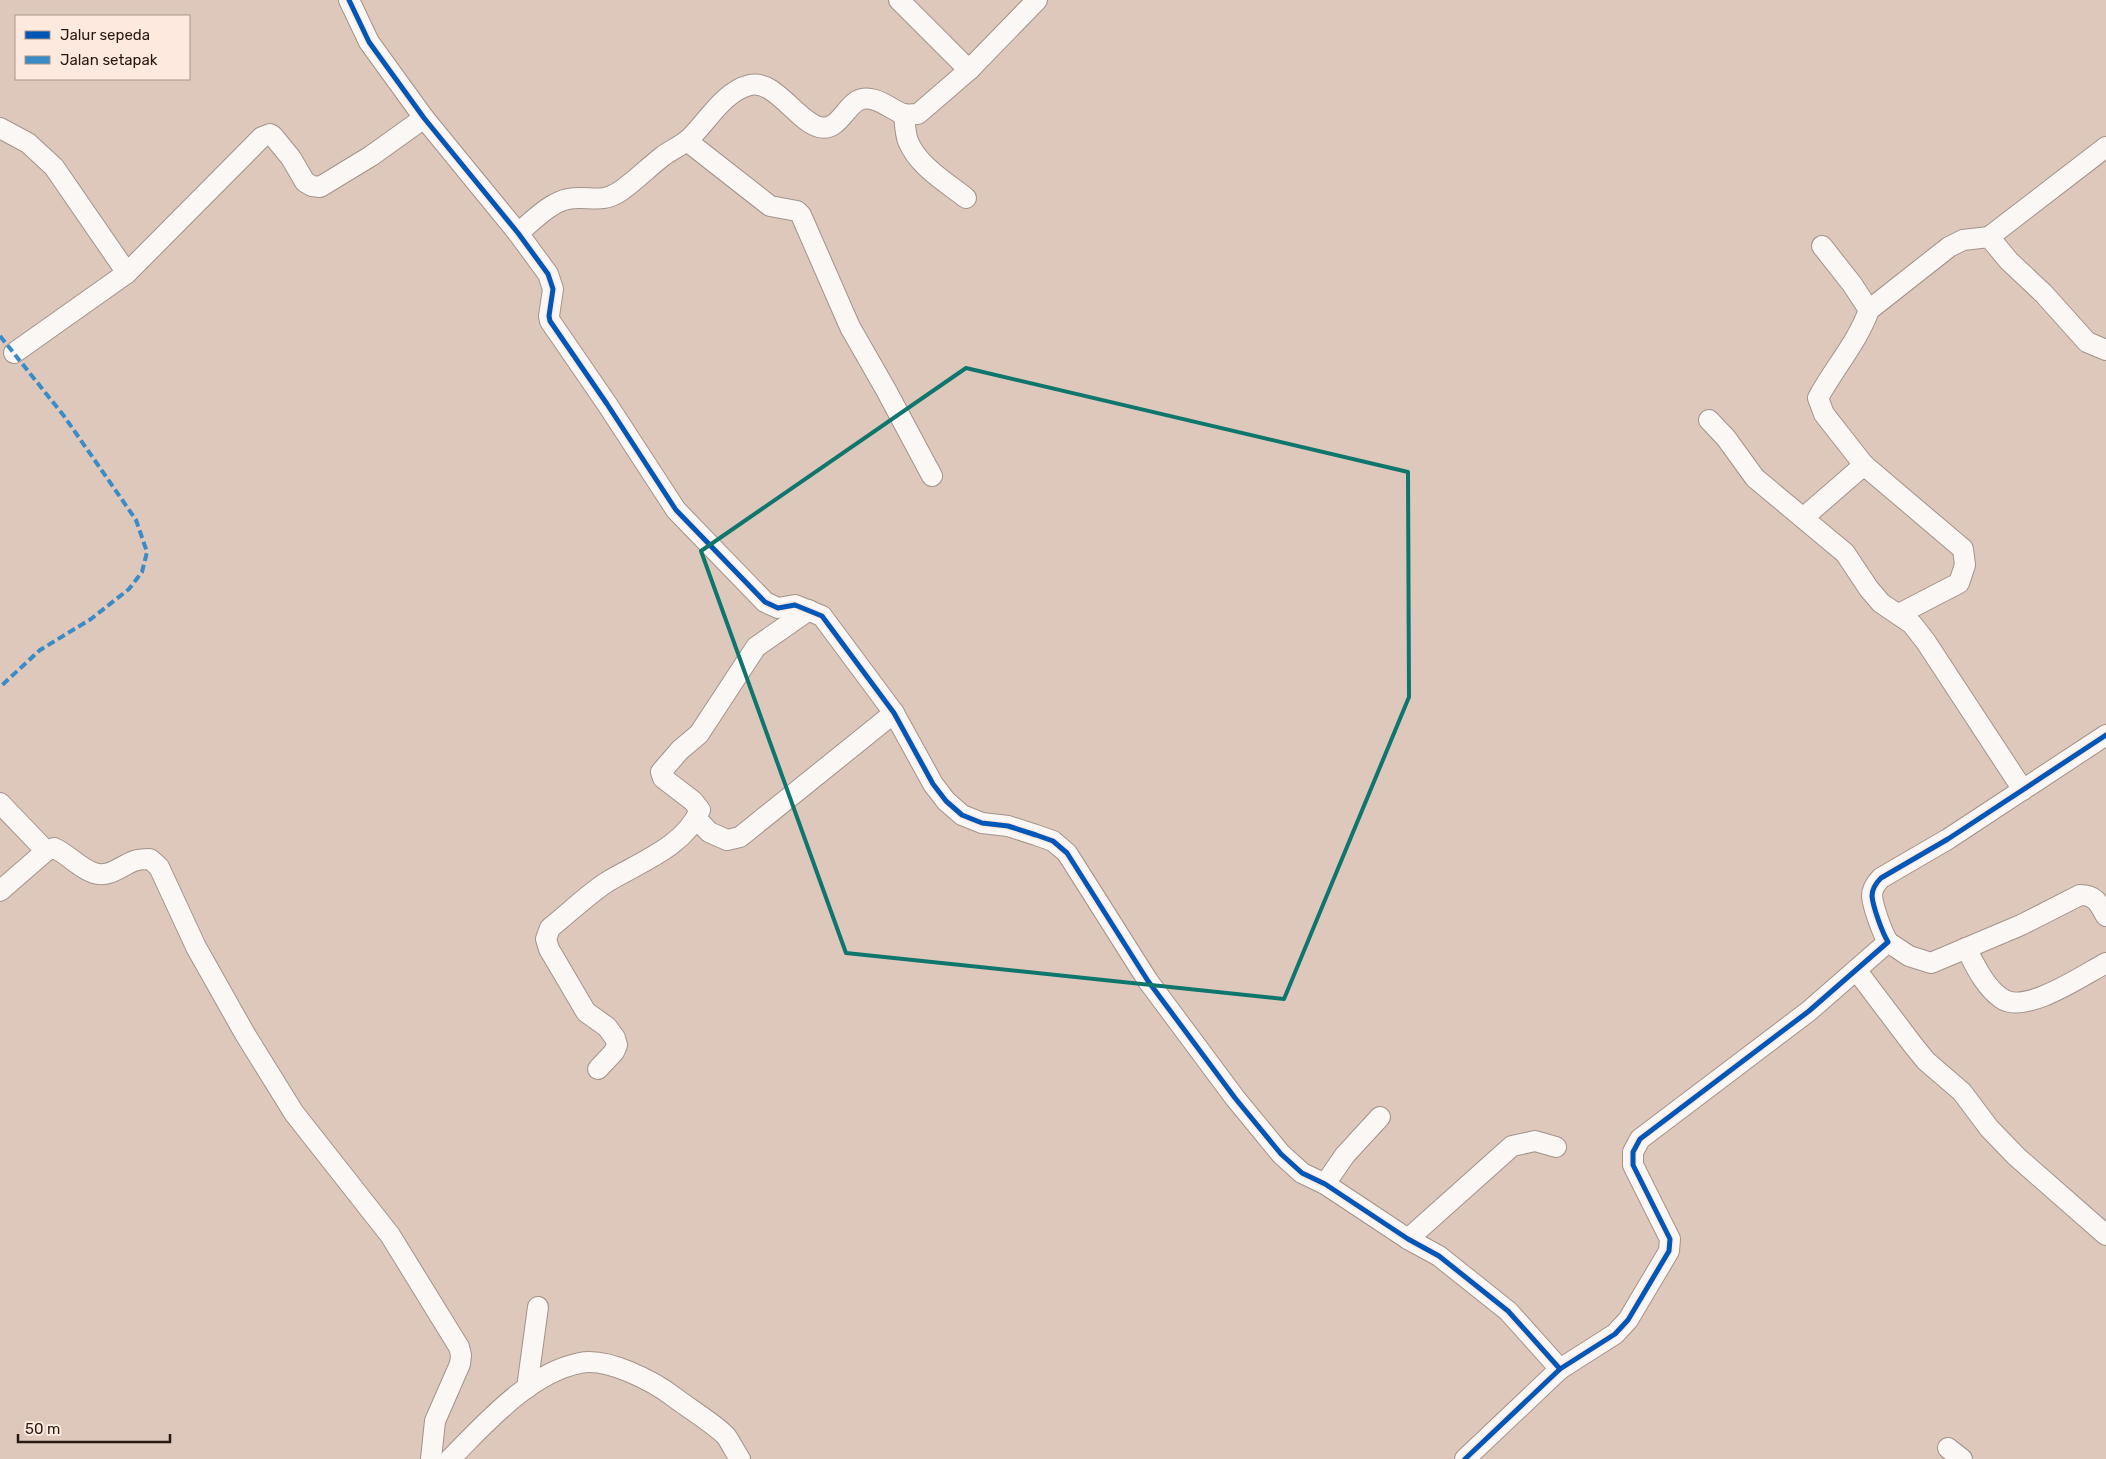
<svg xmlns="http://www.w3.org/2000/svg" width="2106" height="1459" viewBox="0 0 2106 1459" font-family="Rubik,sans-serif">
<rect width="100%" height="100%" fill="#dec8bc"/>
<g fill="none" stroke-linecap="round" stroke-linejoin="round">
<defs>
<g id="minor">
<path d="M349 0 369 42 424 118 518 233 548 274 553 289 549 316 550 321 607 404 676 510 765 602 778 608 795 605 822 616 894 713 933 784 946 801 962 815 982 823 1008 826 1036 835 1053 841 1067 853 1148 981 1235 1098 1281 1154 1302 1173 1325 1184 1408 1239 1439 1256 1508 1311 1560 1369 1465 1459"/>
<path d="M899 0 969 70"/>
<path d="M904 114C905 123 905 133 908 141 918 166 946 182 966 198"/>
<path d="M0 128 28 143 54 167 127 273"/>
<path d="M687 141 770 206 797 211 801 215 850 327 886 390 932 476"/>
<path d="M2106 147 1989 237 2009 261 2044 294 2087 342 2106 350"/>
<path d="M518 233C533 221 549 203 568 199 590 195 601 205 622 190 637 179 649 167 663 156 671 150 681 146 689 139 707 122 724 91 750 85 774 79 797 121 819 127 837 132 845 108 857 101 872 92 890 109 903 114 907 115 913 114 918 114L969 70 1037 0"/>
<path d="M1869 310 1949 247 1963 240 1989 237"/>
<path d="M14 353 127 273 262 137 270 134 273 136 291 158 305 182 312 186 320 187 371 156 424 118"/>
<path d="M1709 420 1726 438 1755 478 1845 553 1869 589 1881 603 1912 624 1926 642 2023 790"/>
<path d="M1864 465 1963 549 1965 565 1959 583 1899 614"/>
<path d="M1803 518 1864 465 1824 414 1818 398C1834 368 1857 343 1869 310L1852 284 1822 246"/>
<path d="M0 803 46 851"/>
<path d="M696 818 709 832 727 840 740 837 894 713"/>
<path d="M0 891 46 851 54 848C68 854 79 868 94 873 109 878 121 866 134 861 139 859 144 859 150 859L159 867 196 947 245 1034 294 1113 390 1235 459 1347 461 1355 460 1364 435 1421 431 1459"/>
<path d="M1888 942 1909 956 1931 963 2021 925 2080 895C2096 895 2099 904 2106 916"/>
<path d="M1966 948C1975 965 1984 986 2001 998 2024 1016 2083 975 2106 963"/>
<path d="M1857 971 1913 1045 1926 1061 1962 1092 1989 1128 2017 1157 2106 1235"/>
<path d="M598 1069 614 1052 617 1045 615 1038 607 1027 586 1012 549 949 546 939 550 928C569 913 587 895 607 882 640 862 684 847 700 810L693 801 663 778 661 772 680 750 699 734 756 647 809 610"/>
<path d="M1325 1184 1345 1155 1380 1117"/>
<path d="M1408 1239 1512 1146 1535 1141 1556 1147"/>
<path d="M1560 1369 1615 1334 1628 1320 1669 1251 1670 1239 1633 1165V1152L1640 1139 1809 1011 1888 942C1882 932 1873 907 1872 896 1872 888 1876 883 1881 878L1948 839 2106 735"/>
<path d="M527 1388 538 1307"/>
<path d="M1948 1448 1962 1459"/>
<path d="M450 1459C485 1424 529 1373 580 1363 607 1357 653 1381 674 1397 688 1408 715 1424 726 1436 731 1443 735 1452 740 1459"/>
</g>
</defs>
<use href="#minor" stroke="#a3938a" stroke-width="22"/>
<use href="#minor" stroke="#faf7f5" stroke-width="20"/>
<path stroke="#3a8cc7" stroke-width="4" stroke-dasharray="8 4" stroke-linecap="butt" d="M0 336 64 416 107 478 136 520 147 552 142 572 129 589 91 619 40 650 0 687"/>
<defs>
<g id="cycleway">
<path d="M349 0 369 42 424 118 518 233 548 274 553 289 549 316 550 321 607 404 676 510 765 602 778 608 795 605 822 616 894 713 933 784 946 801 962 815 982 823 1008 826 1036 835 1053 841 1067 853 1148 981 1235 1098 1281 1154 1302 1173 1325 1184 1408 1239 1439 1256 1508 1311 1560 1369 1465 1459"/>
<path d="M1560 1369 1615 1334 1628 1320 1669 1251 1670 1239 1633 1165V1152L1640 1139 1809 1011 1888 942C1882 932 1873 907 1872 896 1872 888 1876 883 1881 878L1948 839 2106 735"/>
</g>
</defs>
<use href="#cycleway" stroke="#fee9de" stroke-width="8"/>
<use href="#cycleway" stroke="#0057b8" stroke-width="5"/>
</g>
<path fill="none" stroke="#0f766e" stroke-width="4" stroke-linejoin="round" d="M966 368 1408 472 1409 697 1284 999 846 953 701 551Z"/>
<rect x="15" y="15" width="175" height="65" fill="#fee9de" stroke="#a8958c"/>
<rect x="25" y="31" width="25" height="8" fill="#0057b8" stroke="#a8958c"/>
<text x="60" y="40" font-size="15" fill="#271811">Jalur sepeda</text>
<rect x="25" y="56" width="25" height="8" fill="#3a8cc7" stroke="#a8958c"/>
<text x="60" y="65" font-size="15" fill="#271811">Jalan setapak</text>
<path d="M18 1434v8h152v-8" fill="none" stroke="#271811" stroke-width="2.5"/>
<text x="25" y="1434" font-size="15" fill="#271811" stroke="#fee9de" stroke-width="4" paint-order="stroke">50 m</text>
</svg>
